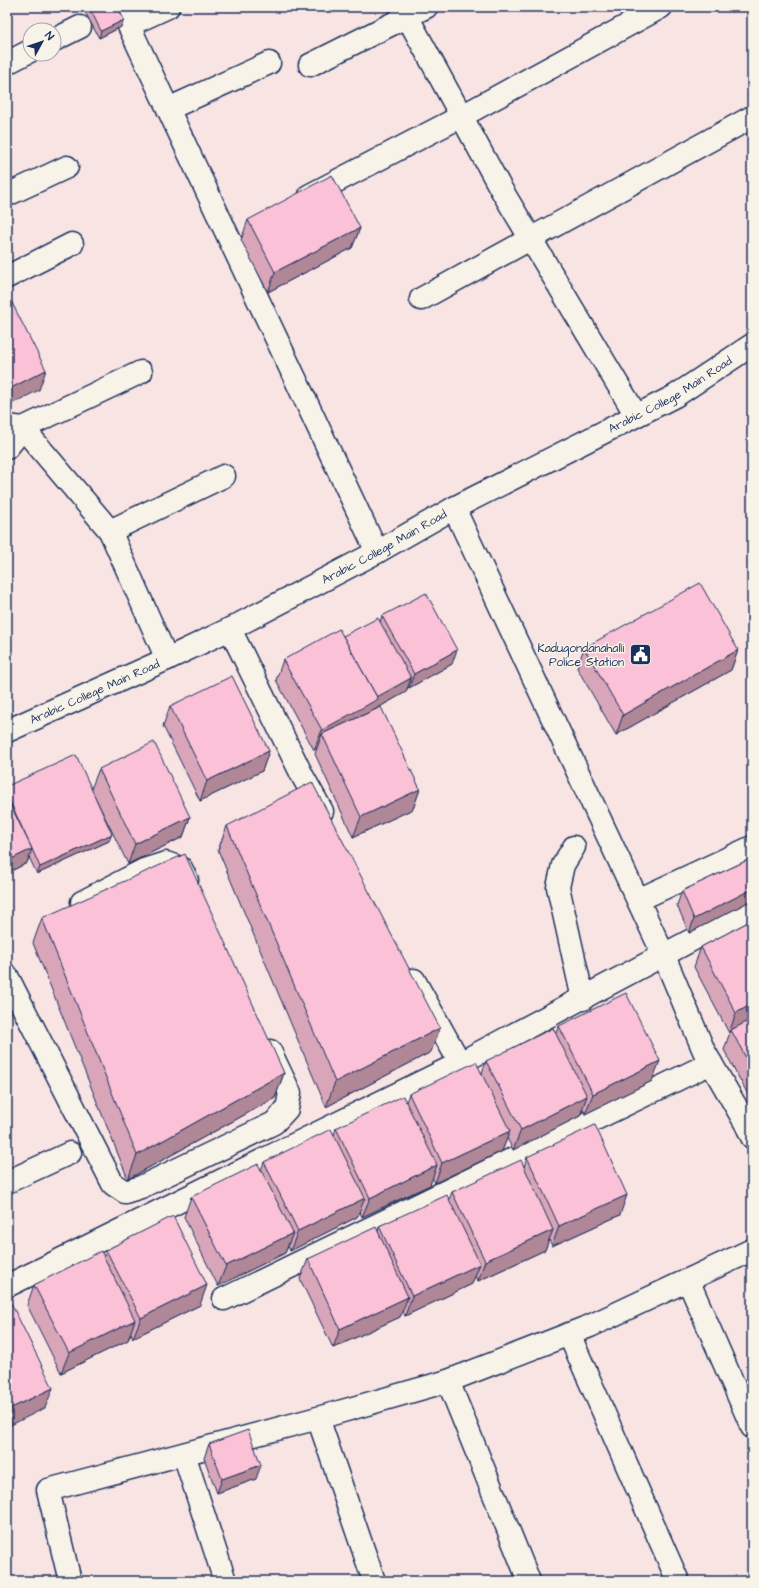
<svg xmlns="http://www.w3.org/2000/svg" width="759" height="1588" viewBox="0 0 759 1588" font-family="'Architects Daughter',sans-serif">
<rect width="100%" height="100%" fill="#f8e4e3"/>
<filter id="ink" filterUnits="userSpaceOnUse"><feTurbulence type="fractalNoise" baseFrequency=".025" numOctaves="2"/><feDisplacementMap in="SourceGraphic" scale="8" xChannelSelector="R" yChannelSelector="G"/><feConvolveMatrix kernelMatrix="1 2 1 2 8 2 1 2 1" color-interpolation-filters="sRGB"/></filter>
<g filter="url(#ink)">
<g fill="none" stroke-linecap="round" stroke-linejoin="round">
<defs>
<g id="minor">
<path d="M120 7 377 552"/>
<path d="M402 7 501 189 636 415"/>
<path d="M129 25 168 7"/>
<path d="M54 40 80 27"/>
<path d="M7 63 30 51"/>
<path d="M310 65 426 7"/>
<path d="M168 109 269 63"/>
<path d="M7 195 67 167"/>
<path d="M310 195 462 116 661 7"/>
<path d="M7 277 72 244"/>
<path d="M421 299 752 117"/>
<path d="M7 426 23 428 110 531 167 659"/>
<path d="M7 448 23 428 141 372"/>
<path d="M454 508 664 956 704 1051 746 1124 752 1137"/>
<path d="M110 531 224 476"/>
<path d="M230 629 303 777 322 811"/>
<path d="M574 847 563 865 558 887 583 999"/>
<path d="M638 900 752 847"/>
<path d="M82 902 144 870 166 863 181 868 187 880"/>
<path d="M7 976 113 1184 125 1192 141 1187 274 1123 287 1109 290 1093 270 1051"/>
<path d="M414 980 460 1063"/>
<path d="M7 1182 70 1153"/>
<path d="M688 1280 752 1427"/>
<path d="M7 1286 460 1063 752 908"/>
<path d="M224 1299 711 1063"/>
<path d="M569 1334 678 1581"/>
<path d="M448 1381 529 1581"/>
<path d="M318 1418 374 1581"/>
<path d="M184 1454 225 1581"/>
<path d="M70 1581 48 1490 318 1418 448 1381 590 1326 752 1250"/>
</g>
<g id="major">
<path id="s1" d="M7 731 167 659 230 629 377 552 454 508 675 396 752 345"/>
</g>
</defs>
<use href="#minor" stroke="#1b2f5e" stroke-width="25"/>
<use href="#major" stroke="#1b2f5e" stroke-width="25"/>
<use href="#minor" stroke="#f7f3e8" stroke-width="22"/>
<use href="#major" stroke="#f7f3e8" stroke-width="22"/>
</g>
<g fill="#d8a6b8" stroke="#1b2f5e">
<path d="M85 7H118L121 27 99 38 84 10Z"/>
<path d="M248 220 360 228 352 248 268 292 241 240Z"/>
<path d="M382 616 452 664 409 688 408 687 406 692 374 710 420 789 413 809 353 837 315 754 317 748 314 750 276 680 283 660 380 622Z"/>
<path d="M584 648 738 650 731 670 616 735 577 668Z"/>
<path d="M170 706 269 751 262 771 200 801 163 726Z"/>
<path d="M99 769 190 817 183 837 128 864 91 789Z"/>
<path d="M7 786 109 841 37 874 29 857 27 863 7 873Z"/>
<path d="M227 826 431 1052 326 1107 218 850Z"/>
<path d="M752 858V900L689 933 677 905 682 891Z"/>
<path d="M42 918 284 1073 275 1098 128 1179 33 943Z"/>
<path d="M752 920V1102L724 1050 730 1032 729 1033 694 967 701 947Z"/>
<path d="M559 1026 652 1081 585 1114 583 1109 580 1116 513 1150 507 1138 502 1151 435 1183 432 1177 430 1185 362 1217 360 1212 357 1217 290 1251 288 1246 285 1253 218 1286 184 1217 191 1197 261 1170 264 1162 334 1135 336 1128 406 1102 409 1094 482 1073 486 1061 556 1033Z"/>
<path d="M527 1157 620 1215 552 1246 549 1239 545 1250 478 1281 475 1276 472 1284 405 1316 402 1311 400 1317 333 1348 300 1279 308 1259 378 1232 379 1226 449 1200 452 1192 524 1167Z"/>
<path d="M106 1250 200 1305 133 1338 131 1333 128 1340 61 1373 27 1305 34 1285 104 1257Z"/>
<path d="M209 1444 256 1479 217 1493 204 1458Z"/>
</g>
<g fill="#b08796" stroke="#1b2f5e">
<path d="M124 20 121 27 99 38 101 31Z"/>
<path d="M360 228 352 248 268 292 275 272Z"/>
<path d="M46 370 39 390 7 406V390Z"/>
<path d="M457 650 452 664 409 688 414 674Z"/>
<path d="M738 650 731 670 616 735 623 715Z"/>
<path d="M411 678 406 692 374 710 322 734 317 748 314 750 322 730 375 698Z"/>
<path d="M269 751 262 771 200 801 207 781Z"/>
<path d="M420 789 413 809 353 837 361 817Z"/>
<path d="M190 817 183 837 128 864 135 844Z"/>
<path d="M112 834 109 841 37 874 40 867Z"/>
<path d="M32 849 27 863 7 873V861Z"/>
<path d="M752 889V900L689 933 694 919Z"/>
<path d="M752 1004V1020L731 1030 730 1032 729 1033 736 1013Z"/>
<path d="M440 1028 431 1052 326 1107 335 1082Z"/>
<path d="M660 1061 652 1081 585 1114 593 1094Z"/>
<path d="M284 1073 275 1098 128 1179 137 1155Z"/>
<path d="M587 1096 580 1116 513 1150 521 1130Z"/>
<path d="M510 1131 502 1151 435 1183 442 1163Z"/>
<path d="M437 1165 430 1185 362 1217 370 1198Z"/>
<path d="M627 1195 620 1215 552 1246 559 1226Z"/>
<path d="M365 1198 357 1217 290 1251 298 1231Z"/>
<path d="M553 1230 545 1250 478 1281 485 1261Z"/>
<path d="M293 1233 285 1253 218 1286 226 1266Z"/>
<path d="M480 1264 472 1284 405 1316 412 1296Z"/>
<path d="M207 1285 200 1305 133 1338 141 1318Z"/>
<path d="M408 1297 400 1317 333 1348 340 1329Z"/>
<path d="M135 1320 128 1340 61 1373 69 1353Z"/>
<path d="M53 1388 45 1408 7 1427V1410Z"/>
<path d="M261 1465 256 1479 217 1493 222 1479Z"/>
</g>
<g fill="#fbc1d6" stroke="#1b2f5e">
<path d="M89 7H118L124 20 101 31Z"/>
<path d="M332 175 360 228 275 272 248 220Z"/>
<path d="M7 293 46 370 7 390Z"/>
<path d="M700 583 738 650 623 715 584 648Z"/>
<path d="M426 593 457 650 414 674 382 616Z"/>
<path d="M378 618 411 678 377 697 343 636Z"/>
<path d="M339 629 378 699 322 730 283 660Z"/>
<path d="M232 676 269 751 207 781 170 706Z"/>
<path d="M381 707 420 789 361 817 322 734Z"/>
<path d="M154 742 190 817 135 844 99 769Z"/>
<path d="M76 755 112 834 40 867 32 849 7 795V786Z"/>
<path d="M312 782 440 1028 335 1082 227 826Z"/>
<path d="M7 798 32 849 7 861Z"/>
<path d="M185 854 284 1073 137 1155 42 918Z"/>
<path d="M752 858V889L694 919 682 891Z"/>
<path d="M752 920V1004L736 1013 701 947Z"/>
<path d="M626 993 660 1061 593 1094 559 1026Z"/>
<path d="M752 1019V1069L731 1030Z"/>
<path d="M553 1028 587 1096 521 1130 486 1061Z"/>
<path d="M476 1062 510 1131 442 1163 409 1094Z"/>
<path d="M403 1096 437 1165 370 1198 336 1128Z"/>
<path d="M595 1125 627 1195 559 1226 527 1157Z"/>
<path d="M331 1129 365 1198 298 1231 264 1162Z"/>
<path d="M521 1160 553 1230 485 1261 452 1192Z"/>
<path d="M258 1164 293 1233 226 1266 191 1197Z"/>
<path d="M447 1195 480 1264 412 1296 379 1226Z"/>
<path d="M173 1216 207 1285 141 1318 106 1250Z"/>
<path d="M376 1227 408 1297 340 1329 308 1259Z"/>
<path d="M101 1251 135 1320 69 1353 34 1285Z"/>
<path d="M11 1303 53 1388 7 1410V1305Z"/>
<path d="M248 1430 261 1465 222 1479 209 1444Z"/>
</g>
</g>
<defs>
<symbol id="civic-square" viewBox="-11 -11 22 22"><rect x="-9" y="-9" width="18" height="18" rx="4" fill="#1b2f5e" stroke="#f7f3e8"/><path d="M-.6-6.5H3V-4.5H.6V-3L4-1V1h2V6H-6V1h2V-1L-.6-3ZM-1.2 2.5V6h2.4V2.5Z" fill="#fff"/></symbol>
</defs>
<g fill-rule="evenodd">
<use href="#civic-square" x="628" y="642" width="25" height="25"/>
</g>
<g text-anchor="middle" stroke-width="3" stroke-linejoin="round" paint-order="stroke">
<g font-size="12" fill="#1b2f5e" stroke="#f7f3e8">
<text dy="4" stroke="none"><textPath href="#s1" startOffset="744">Arabic College Main Road</textPath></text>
<text dy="4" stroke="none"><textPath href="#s1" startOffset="420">Arabic College Main Road</textPath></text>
<text dy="4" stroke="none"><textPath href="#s1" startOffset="96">Arabic College Main Road</textPath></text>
</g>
<g font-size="12" fill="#1b2f5e" stroke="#f7f3e8" text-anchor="end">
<text x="624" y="652">Kadugondanahalli<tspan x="624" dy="14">Police Station</tspan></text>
</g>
</g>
<rect width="759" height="1588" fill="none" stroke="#f7f3e8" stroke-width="24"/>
<rect x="12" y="12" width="735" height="1564" fill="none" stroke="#1b2f5e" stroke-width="1.5" filter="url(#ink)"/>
<g transform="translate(42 42) rotate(50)"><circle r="19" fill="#f7f3e8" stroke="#9fa5b1"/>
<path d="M0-3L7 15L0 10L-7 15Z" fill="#1b2f5e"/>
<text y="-6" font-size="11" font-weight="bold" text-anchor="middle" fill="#1b2f5e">N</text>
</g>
</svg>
